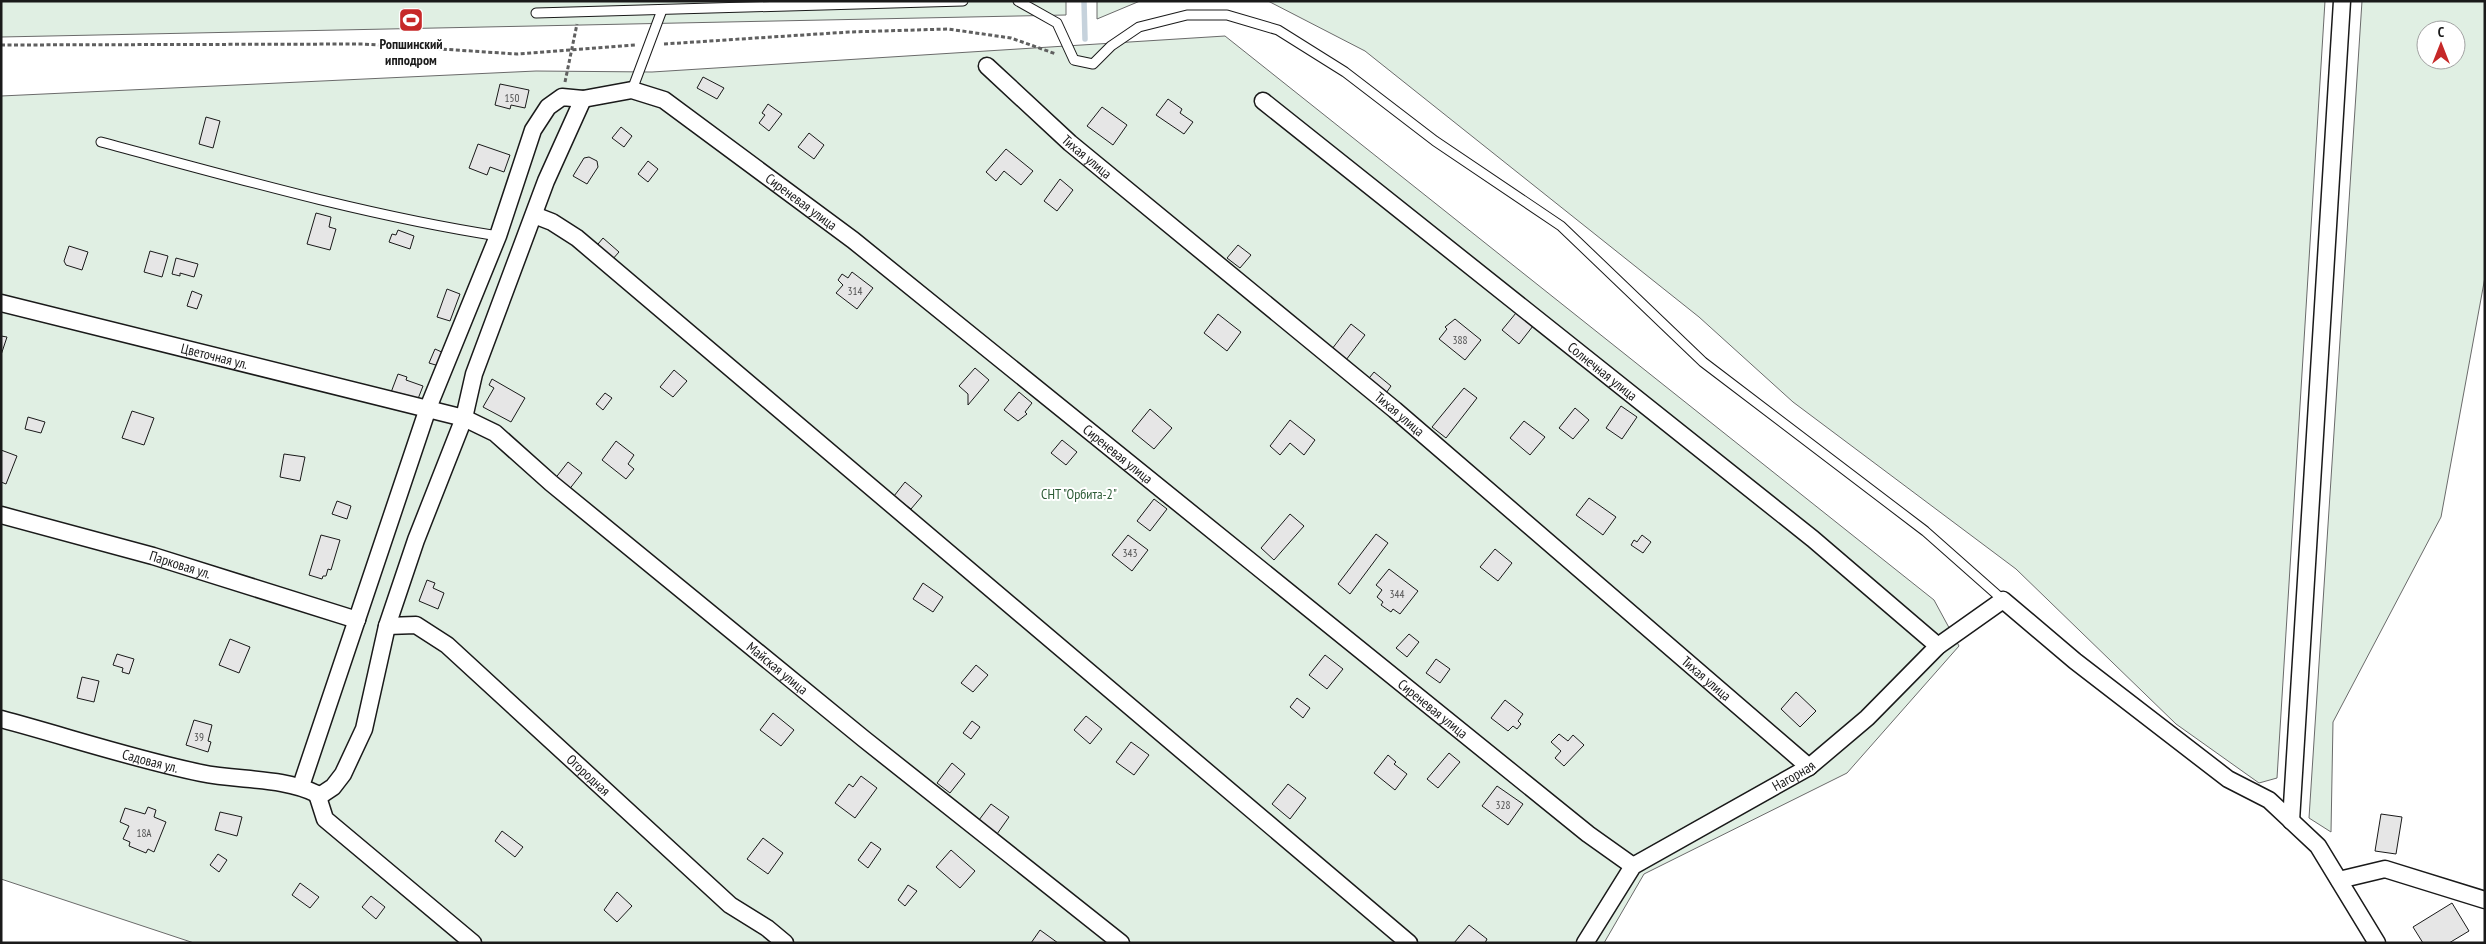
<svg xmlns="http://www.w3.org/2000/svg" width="2486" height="944" viewBox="0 0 2486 944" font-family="'PT Sans Narrow',sans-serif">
<rect width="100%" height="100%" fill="#fff"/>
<g fill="#e0efe3" stroke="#6a6a6a" fill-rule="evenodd">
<path d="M1 1H1066V15L1 37Z"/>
<path d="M1097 1H1140L1097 19Z"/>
<path d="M1268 1H2325L2277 778 2259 783 2176 724 2016 569 1793 402 1699 317 1365 51Z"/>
<path d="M2362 1H2485V277L2441 517 2333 722 2331 832 2309 818ZM2426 30H2456V60H2426Z"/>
<path d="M1225 36 1934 600 1959 646 1847 773 1644 874 1604 943H194L1 879V96L536 71 652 72Z"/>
</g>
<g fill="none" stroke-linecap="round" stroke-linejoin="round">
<path stroke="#c6d2dc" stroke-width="5.5" d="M1084 1 1085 39"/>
</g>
<g fill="#e6e6e6" stroke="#1a1a1a">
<path d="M703 77 724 88 717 99 697 88Z"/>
<path d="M500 84 529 90 525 108 511 105 510 109 495 105Z"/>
<path d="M1168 99 1182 109 1180 113 1193 122 1184 134 1156 115Z"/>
<path d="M768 104 782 114 769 131 759 123 765 115 762 113Z"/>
<path d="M1102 107 1127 125 1113 145 1087 126Z"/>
<path d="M206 117 220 121 213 148 199 144Z"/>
<path d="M621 127 632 136 624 147 612 138Z"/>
<path d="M809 133 824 145 814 159 798 147Z"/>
<path d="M478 144 510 155 504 172 490 167 487 175 469 168Z"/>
<path d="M1006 149 1033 171 1021 185 1004 171 996 181 986 172Z"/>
<path d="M589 157 597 161 598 167 587 184 573 176 584 158Z"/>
<path d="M648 161 658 169 648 182 638 174Z"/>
<path d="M1060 179 1073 190 1057 211 1044 201Z"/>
<path d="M316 213 331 217 329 227 336 229 330 250 307 244Z"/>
<path d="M398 230 414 236 410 249 389 242 392 234 396 235Z"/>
<path d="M603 238 619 252 604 269 589 255Z"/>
<path d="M1238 245 1251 255 1240 268 1227 258Z"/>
<path d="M69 246 88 252 82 270 66 265 64 261Z"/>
<path d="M150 251 168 256 162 277 144 272Z"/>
<path d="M176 258 198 264 194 277 180 273V276L172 274Z"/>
<path d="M852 272 873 288 857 309 836 293 843 285 838 280 842 274 848 278Z"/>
<path d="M447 289 460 294 450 321 437 317Z"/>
<path d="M192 291 202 295 197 309 187 306Z"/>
<path d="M1516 313 1533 326 1519 344 1502 330Z"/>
<path d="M1218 314 1241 332 1227 351 1204 333Z"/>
<path d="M1455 319 1481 340 1465 360 1439 339 1447 329 1445 327Z"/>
<path d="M1351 324 1365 335 1346 360 1332 349Z"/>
<path d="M1 336 7 337 1 355Z"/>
<path d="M435 349 444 353 439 366 429 363Z"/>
<path d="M975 368 989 380 968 405V394L959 386Z"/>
<path d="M674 370 687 381 673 397 660 387Z"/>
<path d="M1374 372 1391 386 1384 396 1366 382Z"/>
<path d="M398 374 407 377 406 380 423 386 416 404 390 395Z"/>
<path d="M492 379 525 398 511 422 483 407 494 388 489 385Z"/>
<path d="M1464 388 1477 398 1446 438 1432 427Z"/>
<path d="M1019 392 1032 403 1025 412 1027 414 1018 421 1004 410Z"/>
<path d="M605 393 612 398 603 410 596 404Z"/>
<path d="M1621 406 1637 417 1622 439 1606 428Z"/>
<path d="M1575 408 1589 420 1573 439 1559 428Z"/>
<path d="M1150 409 1172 428 1154 449 1132 431Z"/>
<path d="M132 411 154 418 144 445 122 438Z"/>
<path d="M28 417 45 422 41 433 25 429Z"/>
<path d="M1290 420 1315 440 1304 455 1290 443 1280 455 1270 446Z"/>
<path d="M1524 421 1545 437 1530 455 1510 438Z"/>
<path d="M1062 440 1077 452 1066 465 1051 453Z"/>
<path d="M616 441 634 455 628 464 634 469 626 479 602 460Z"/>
<path d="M1 450 17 456 6 484 1 482Z"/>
<path d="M284 454 305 457 300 481 280 477Z"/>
<path d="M568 462 582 473 568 491 554 480Z"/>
<path d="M905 482 922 496 911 509 894 496Z"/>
<path d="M1589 498 1616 517 1603 535 1576 515Z"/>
<path d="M1154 499 1167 509 1150 531 1137 521Z"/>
<path d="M337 501 351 506 347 519 332 514Z"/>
<path d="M1290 514 1304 526 1274 560 1261 548Z"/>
<path d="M1376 534 1388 543 1350 594 1338 584Z"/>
<path d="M321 535 340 540 331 570 328 569 326 576H323L322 579 309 575Z"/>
<path d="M1128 535 1148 550 1132 571 1112 555Z"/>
<path d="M1642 535 1651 542 1643 553 1631 545 1634 540 1637 542Z"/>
<path d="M1495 549 1512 563 1498 581 1480 567Z"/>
<path d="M1389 569 1418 591 1400 614 1393 609 1391 612 1381 605 1383 602 1377 597 1382 590 1376 585Z"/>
<path d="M427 580 435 583 433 588 444 593 438 609 419 601Z"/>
<path d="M923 583 943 597 933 612 913 599Z"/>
<path d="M1409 634 1419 642 1407 657 1396 648Z"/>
<path d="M230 639 250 647 239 673 219 665Z"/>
<path d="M117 654 134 659 129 674 122 672 123 668 113 665Z"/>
<path d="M1325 655 1343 669 1327 689 1309 675Z"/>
<path d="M1436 659 1450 669 1440 683 1426 673Z"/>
<path d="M976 665 988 675 973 692 961 683Z"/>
<path d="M82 677 99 681 94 702 77 698Z"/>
<path d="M1796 692 1816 711 1800 727 1781 709Z"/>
<path d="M1297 698 1310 708 1303 718 1290 707Z"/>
<path d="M1505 700 1523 714 1518 721 1521 724 1517 729 1513 726 1508 731 1491 718Z"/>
<path d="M773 713 794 730 781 746 760 730Z"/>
<path d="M1086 716 1102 729 1090 744 1074 730Z"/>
<path d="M194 720 212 725 208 741 211 742 208 752 186 745Z"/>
<path d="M972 721 980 727 971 739 963 733Z"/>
<path d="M1559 734 1568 741 1573 735 1584 745 1564 766 1555 758 1561 751 1551 742Z"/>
<path d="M1131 742 1149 755 1134 775 1116 762Z"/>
<path d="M1449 753 1460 762 1438 788 1427 779Z"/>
<path d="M1388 755 1396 762 1394 764 1407 774 1395 790 1374 773Z"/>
<path d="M952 763 965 774 950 793 937 783Z"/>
<path d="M861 776 877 788 855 818 835 803 849 784 853 787Z"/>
<path d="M1288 784 1306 798 1290 819 1272 804Z"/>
<path d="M1497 786 1523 804 1508 825 1482 806Z"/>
<path d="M991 804 1009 817 997 834 979 820Z"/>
<path d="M148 807 156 810 154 817 166 822 154 852 148 849 146 853 129 846 130 842 123 839 129 826 120 822 125 808 145 814Z"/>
<path d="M220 812 242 817 237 836 215 830Z"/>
<path d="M2381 814 2402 817 2396 854 2375 851Z"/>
<path d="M502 831 523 847 515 857 495 841Z"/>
<path d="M763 838 783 853 768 874 747 859Z"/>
<path d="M871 842 881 849 868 868 858 860Z"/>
<path d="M951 850 975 871 960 888 936 867Z"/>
<path d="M218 854 227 860 219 872 210 865Z"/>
<path d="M300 883 319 897 310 908 292 895Z"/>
<path d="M908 885 917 891 905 906 898 900Z"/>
<path d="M617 892 632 906 617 922 604 910Z"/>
<path d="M371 896 385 907 376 919 362 907Z"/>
<path d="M2452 903 2469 931 2449 943H2423L2413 927Z"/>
<path d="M1469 925 1487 939 1485 943H1454Z"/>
<path d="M1040 930 1058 943H1031Z"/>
</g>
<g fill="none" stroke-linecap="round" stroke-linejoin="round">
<defs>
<g id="lane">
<path d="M1018 1 1057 23 1074 60 1093 64 1111 46 1139 27 1187 15H1227L1278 30 1345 72 1435 141 1561 226 1703 362 1925 531 2003 600"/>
<path d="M536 13 963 1"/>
<path d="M632 90 662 10"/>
<path d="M101 142C232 177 363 215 498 236"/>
</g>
<g id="street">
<path id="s1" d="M987 66 1070 143 1395 410 1809 767"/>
<path id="s2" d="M1263 101 1813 539 1938 646"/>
<path d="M534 215 552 222 577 238 1409 943"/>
<path id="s3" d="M1 303 464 418 495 433 551 483 864 739 1121 943"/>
<path id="s4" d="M1 515 153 556 357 620"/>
<path id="s5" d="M387 626 416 625 447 645 730 905 767 928 785 943"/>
<path id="s6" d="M1 719C68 737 134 759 201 773 239 781 283 777 317 794L325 819 473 943"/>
<path id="s7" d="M301 786 428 408 498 236 533 130 548 107 562 97 583 99 632 90 664 100 853 240 1588 834 1633 866"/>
<path d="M318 797 333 787 343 774 364 729 387 626 416 540 464 418 474 374 546 181 583 99"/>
<path d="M2291 821 2342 1"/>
<path d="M2339 880 2385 869 2485 900"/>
<path id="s8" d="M1585 943 1633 866 1809 767 1867 718 1938 646 2003 600 2075 661 2228 779 2269 800 2318 846 2377 943"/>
</g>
</defs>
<use href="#lane" stroke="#1a1a1a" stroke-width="11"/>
<use href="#street" stroke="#1a1a1a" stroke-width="19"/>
<g stroke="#5f5f5f" stroke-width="3" stroke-dasharray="4 2.5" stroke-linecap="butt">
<path d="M664 44 849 32 948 29 1011 38 1056 54"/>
<path d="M1 45 363 44 517 54 635 45"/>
<path d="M565 82 577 24"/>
</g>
<use href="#lane" stroke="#fff" stroke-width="9"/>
<use href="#street" stroke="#fff" stroke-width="16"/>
</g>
<defs>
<symbol id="stadium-square" viewBox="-11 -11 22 22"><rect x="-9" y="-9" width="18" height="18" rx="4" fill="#c62828" stroke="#fff"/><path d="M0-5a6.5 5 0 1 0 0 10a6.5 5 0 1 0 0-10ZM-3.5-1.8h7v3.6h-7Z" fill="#fff"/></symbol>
</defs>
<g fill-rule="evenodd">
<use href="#stadium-square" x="397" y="6" width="28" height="28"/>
</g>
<g text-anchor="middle" stroke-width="4" stroke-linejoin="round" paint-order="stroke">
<g font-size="11" fill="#4d4d4d">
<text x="512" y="102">150</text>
<text x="855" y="295">314</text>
<text x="1460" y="344">388</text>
<text x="1130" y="557">343</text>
<text x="1397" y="598">344</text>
<text x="199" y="741">39</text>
<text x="1503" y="809">328</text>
<text x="144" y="837">18А</text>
</g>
<g font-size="14" font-weight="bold" fill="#1a1a1a" stroke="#fff">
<text x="411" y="49">Ропшинский<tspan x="411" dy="16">ипподром</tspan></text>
</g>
<g font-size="14" fill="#1a1a1a" stroke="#fff">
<text dy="5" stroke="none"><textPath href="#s1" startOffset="135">Тихая улица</textPath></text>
<text dy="5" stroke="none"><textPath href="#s7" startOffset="1016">Сиреневая улица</textPath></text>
<text dy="5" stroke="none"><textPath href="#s3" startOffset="220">Цветочная ул.</textPath></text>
<text dy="5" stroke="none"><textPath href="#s2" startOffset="434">Солнечная улица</textPath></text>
<text dy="5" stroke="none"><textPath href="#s1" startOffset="540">Тихая улица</textPath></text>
<text dy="5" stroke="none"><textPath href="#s7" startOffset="1421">Сиреневая улица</textPath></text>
<text dy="5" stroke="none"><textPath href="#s4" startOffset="186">Парковая ул.</textPath></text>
<text dy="5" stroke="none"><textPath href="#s3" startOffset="879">Майская улица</textPath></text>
<text dy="5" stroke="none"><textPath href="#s1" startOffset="945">Тихая улица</textPath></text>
<text dy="5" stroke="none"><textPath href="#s7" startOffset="1826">Сиреневая улица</textPath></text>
<text dy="5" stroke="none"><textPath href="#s6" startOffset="155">Садовая ул.</textPath></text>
<text dy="5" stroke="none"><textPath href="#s5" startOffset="258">Огородная</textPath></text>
<text dy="5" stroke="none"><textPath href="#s8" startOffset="275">Нагорная</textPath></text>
</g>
<g font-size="14" fill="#2b5a34" stroke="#fff">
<text x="1079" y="499">СНТ "Орбита-2"</text>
</g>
</g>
<rect width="2486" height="944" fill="none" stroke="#1a1a1a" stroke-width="5"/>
<g transform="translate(2441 45)"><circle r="24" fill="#ffffff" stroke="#a3a3a3"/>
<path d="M0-4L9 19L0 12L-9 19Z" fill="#c62828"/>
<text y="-8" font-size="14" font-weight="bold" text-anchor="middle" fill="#1a1a1a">С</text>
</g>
</svg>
